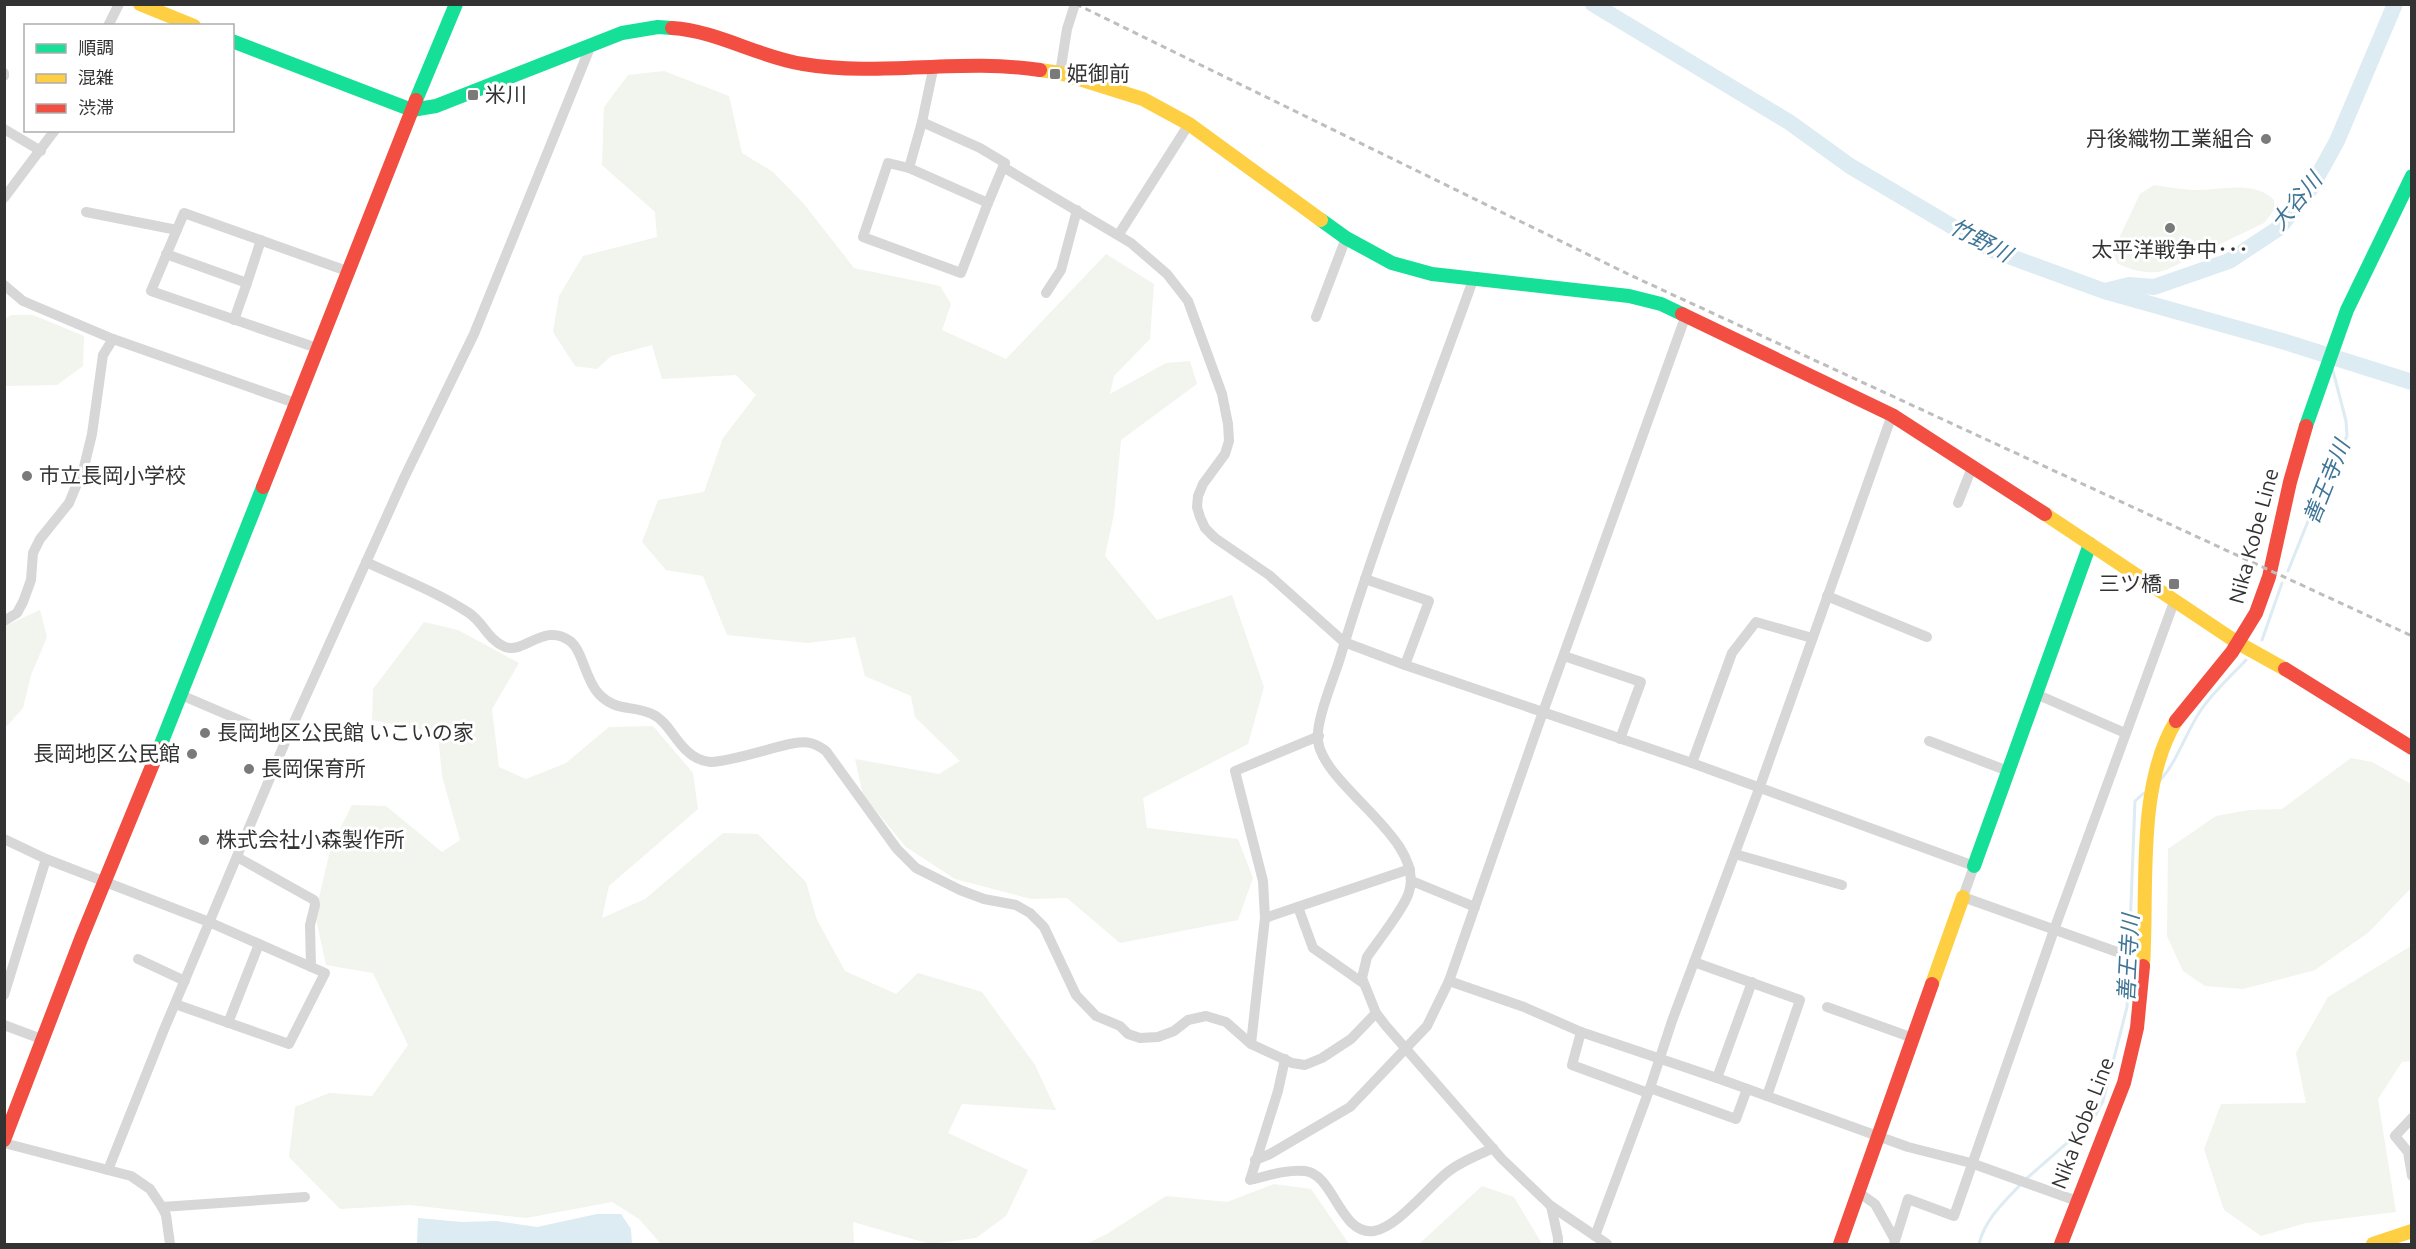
<svg xmlns="http://www.w3.org/2000/svg" width="2416" height="1249" viewBox="0 0 2416 1249" font-family="Ubuntu,'Noto Sans JP',sans-serif">
<rect width="100%" height="100%" fill="#fff"/>
<g fill="#f1f5ed">
<path d="M664 71 729 96 742 153 773 172 804 204 854 268 940 286 951 304 942 330 1006 359 1106 254 1154 284 1150 339 1114 376 1110 394 1166 363 1190 361 1197 384 1121 440 1114 514 1105 556 1157 620 1232 595 1264 687 1248 744 1143 798 1147 828 1238 839 1253 878 1238 920 1120 943 1067 898 1031 899 955 879 906 847 863 795 855 759 939 774 960 761 915 717 911 696 865 676 855 637 808 643 727 635 703 576 666 570 642 542 658 500 704 492 723 438 756 395 736 375 662 379 652 345 611 356 597 369 575 366 553 332 559 296 583 256 657 237 655 212 602 165 604 107 628 75Z"/>
<path d="M2154 185C2167 187 2179 189 2192 190 2219 191 2253 179 2274 200L2275 209 2264 223 2166 270C2150 275 2132 271 2117 263L2113 251 2140 194Z"/>
<path d="M11 315H33L84 336 83 366 57 385 5 386V319Z"/>
<path d="M40 610 47 637 31 675 23 708 5 728V626Z"/>
<path d="M424 622 458 630 519 663 492 709 499 767 526 779 566 763 609 727 653 726 693 773 698 809 609 886 602 918 645 899 723 833 758 834 806 882 817 920 845 971 896 994 918 973 982 992 1035 1065 1056 1110 962 1104 948 1133 1028 1170 1006 1216 976 1238 930 1244 853 1222 854 1244H661L639 1219 612 1202 526 1218 410 1205 340 1209 289 1157 295 1107 329 1093 372 1096 408 1045 373 973 326 965 315 914 331 847 352 805 386 806 442 852 460 840 442 776 438 733 372 720 373 689Z"/>
<path d="M2351 758 2372 762 2411 784V888L2369 932 2315 970 2243 989 2205 986 2183 971 2167 936 2168 849 2216 816 2249 810 2282 809Z"/>
<path d="M2411 946V1061L2402 1062 2378 1099 2396 1212 2306 1223 2261 1236 2224 1210 2204 1149 2221 1104 2306 1103 2296 1053 2328 997Z"/>
<path d="M1274 1184 1311 1189 1349 1244H1086L1107 1234 1166 1196 1227 1202Z"/>
<path d="M1482 1186 1514 1197 1542 1244H1419Z"/>
</g>
<path fill="#ddebf3" d="M597 1214H621L631 1229 632 1244H417L418 1218 462 1222 496 1221 537 1227Z"/>
<g fill="none" stroke-linecap="round" stroke-linejoin="round">
<g stroke="#ddebf3" stroke-width="3">
<path d="M2288 571 2317 499 2347 436 2346 421 2332 367"/>
<path d="M2262 640 2282 583"/>
<path d="M2158 782C2173 770 2187 731 2199 713 2211 694 2230 677 2246 660"/>
<path d="M2026 1179 2092 1121 2103 1101 2127 1007 2135 801 2144 793"/>
<path d="M1979 1244C1985 1219 2004 1202 2022 1183"/>
</g>
<g stroke="#ddebf3" stroke-width="16">
<path d="M1593 4 1789 122 1850 166 1992 250 2104 291 2282 341 2412 382"/>
<path d="M2105 291 2129 285 2154 287 2229 261 2279 228 2311 188 2337 141 2395 4"/>
</g>
<g stroke="#d7d7d7" stroke-width="10">
<path d="M108 26 119 4"/>
<path d="M934 65 922 122 909 168 988 203 1003 167 1131 243 1167 274 1188 301 1222 394 1228 424 1229 441 1225 454 1203 484 1198 496 1197 507 1200 517 1205 528 1215 538 1269 575 1344 642 1405 665 1692 763 1974 866 1963 897 2120 953"/>
<path d="M4 73V76"/>
<path d="M1060 73 1067 29 1075 4"/>
<path d="M922 122 980 148 1005 163 1003 167"/>
<path d="M4 129 41 151"/>
<path d="M909 168 888 163 863 237 961 273 988 203"/>
<path d="M4 198 55 130"/>
<path d="M86 212 177 230"/>
<path d="M1119 234 1189 124"/>
<path d="M166 254 247 283 234 320"/>
<path d="M1473 280C1428 406 1378 531 1340 658 1334 678 1315 722 1318 741 1324 787 1426 839 1409 892 1405 907 1378 941 1367 957L1362 978 1376 1013 1386 1026 1502 1159 1551 1206 1607 1244"/>
<path d="M247 283 261 240"/>
<path d="M4 285 23 301 113 339 295 403"/>
<path d="M1046 293 1061 270 1077 210"/>
<path d="M1316 317 1346 238"/>
<path d="M317 348 151 291 184 213 347 271"/>
<path d="M1958 503 1973 465"/>
<path d="M366 562C400 578 437 592 469 613 483 622 488 640 505 647 525 654 544 622 570 641 583 651 585 679 598 693 615 712 632 705 652 714 667 721 674 739 686 750 693 757 701 761 710 762 731 762 772 747 795 743 808 741 815 743 826 751L897 849 916 868 960 890 984 899 1016 905 1030 913 1044 927 1076 995 1096 1016 1120 1026 1128 1034 1140 1038 1158 1037 1174 1031 1188 1020 1206 1016 1226 1022 1251 1044 1292 1063 1305 1065 1322 1058 1351 1039 1376 1013"/>
<path d="M1365 579 1429 601 1405 665"/>
<path d="M1827 596 1927 637"/>
<path d="M4 621 17 613 23 602 31 580 33 553 40 539 69 503 84 467 92 434 103 355 113 339"/>
<path d="M1564 656 1641 682 1620 739"/>
<path d="M2036 694 2125 733"/>
<path d="M181 695 286 740"/>
<path d="M1929 741 2008 771"/>
<path d="M1692 763 1732 653 1756 622 1812 638"/>
<path d="M4 839 46 859 209 922 325 973 289 1044 175 1004"/>
<path d="M1735 854 1842 885"/>
<path d="M237 857 314 900 315 905 310 925 311 967"/>
<path d="M1412 881 1475 907"/>
<path d="M1298 907 1313 948 1363 983"/>
<path d="M1265 918 1410 869"/>
<path d="M138 959 185 981"/>
<path d="M1694 962 1800 1000 1767 1096"/>
<path d="M1449 981 1524 1007 1581 1032 1717 1078 1908 1147 1971 1163 2077 1201"/>
<path d="M4 995 46 859"/>
<path d="M1827 1007 1913 1038"/>
<path d="M228 1023 259 944"/>
<path d="M4 1025 44 1040"/>
<path d="M1581 1032 1572 1065 1648 1093"/>
<path d="M1251 1044 1265 918 1263 881 1235 771 1319 736"/>
<path d="M1285 1059 1278 1091 1250 1180C1267 1176 1287 1169 1305 1171 1334 1174 1340 1236 1374 1231 1397 1228 1429 1186 1449 1171 1462 1161 1479 1155 1493 1148"/>
<path d="M1717 1078 1752 982"/>
<path d="M1650 1088 1736 1119 1747 1089"/>
<path d="M2412 1118 2395 1136 2408 1152 2412 1176"/>
<path d="M4 1143 131 1176 150 1189 162 1207 166 1215 170 1244"/>
<path d="M1255 1160 1270 1154 1350 1107 1427 1026 1449 981 1538 726 1686 315"/>
<path d="M108 1170 163 1032 286 740 404 478 474 334 591 45"/>
<path d="M1858 1192 1875 1204 1895 1240"/>
<path d="M1551 1206 1558 1238V1244"/>
<path d="M162 1207 305 1197"/>
<path d="M1595 1236 1650 1088 1672 1021 1759 789 1892 415"/>
<path d="M1894 1244 1908 1199 1954 1216 2054 930 2174 602"/>
</g>
<g stroke="#16e098" stroke-width="14">
<path d="M232 41 412 110 436 106 622 33 658 27 672 28"/>
<path d="M416 100 456 4"/>
<path d="M1321 220 1346 238 1392 263 1432 274 1629 296 1661 304 1682 314"/>
<path d="M2306 426 2347 310 2412 176"/>
<path d="M159 749 263 487"/>
<path d="M1974 866 2090 544"/>
</g>
<g stroke="#ffcf43" stroke-width="14">
<path d="M140 4 194 26"/>
<path d="M1040 70 1060 73 1143 99 1189 124 1321 220"/>
<path d="M2045 514 2238 643 2285 669"/>
<path d="M2143 966C2148 891 2136 786 2176 721"/>
<path d="M1932 984 1963 897"/>
<path d="M2373 1244 2412 1231"/>
</g>
<g stroke="#f24e42" stroke-width="14">
<path d="M672 28C718 31 758 57 803 64 880 77 961 58 1040 70"/>
<path d="M1682 314 1892 415 2045 514"/>
<path d="M263 487 416 100"/>
<path d="M2285 669 2412 748"/>
<path d="M2176 721 2232 652 2256 613 2269 577 2290 482 2306 426"/>
<path d="M4 1140 81 939 159 749"/>
<path d="M1840 1244 1932 984"/>
<path d="M2061 1244 2124 1083 2137 1028 2143 966"/>
</g>
<path stroke="#bebebe" stroke-width="3" stroke-dasharray="6 4.5" stroke-linecap="butt" d="M1076 4 1630 275 2412 636"/>
</g>
<g fill="#7a7a7a" stroke="#fff" stroke-width="2">
<rect x="1049" y="68" width="12" height="12" rx="3"/>
<rect x="467" y="89" width="12" height="12" rx="3"/>
<circle cx="2266" cy="139" r="6"/>
<circle cx="2170" cy="228" r="6"/>
<circle cx="27" cy="476" r="6"/>
<rect x="2168" y="578" width="12" height="12" rx="3"/>
<circle cx="205" cy="733" r="6"/>
<circle cx="192" cy="754" r="6"/>
<circle cx="249" cy="769" r="6"/>
<circle cx="204" cy="840" r="6"/>
</g>
<g text-anchor="middle" stroke-width="6" stroke-linejoin="round" paint-order="stroke">
<g font-size="21" fill="#333" stroke="#fff" text-anchor="start">
<text x="1067" y="81">姫御前</text>
<text x="485" y="102">米川</text>
<text x="2254" y="146" text-anchor="end">丹後織物工業組合</text>
<text x="2170" y="257" text-anchor="middle">太平洋戦争中･･･</text>
<text x="39" y="483">市立長岡小学校</text>
<text x="2162" y="591" text-anchor="end">三ツ橋</text>
<text x="217" y="740">長岡地区公民館 いこいの家</text>
<text x="180" y="761" text-anchor="end">長岡地区公民館</text>
<text x="261" y="776">長岡保育所</text>
<text x="216" y="847">株式会社小森製作所</text>
</g>
<g font-size="21" fill="#333" stroke="#fff">
<text transform="translate(2254 536) rotate(-75)" y="7">Nika Kobe Line</text>
<text transform="translate(2083 1123) rotate(-69)" y="7">Nika Kobe Line</text>
</g>
<g font-size="22" font-style="italic" fill="#3f7597" stroke="#fff">
<text transform="translate(2296 201) rotate(-51)" y="8">大谷川</text>
<text transform="translate(1981 240) rotate(28)" y="8">竹野川</text>
<text transform="translate(2326 482) rotate(-68)" y="8">善王寺川</text>
<text transform="translate(2128 958) rotate(-87)" y="8">善王寺川</text>
</g>
</g>
<rect width="2416" height="1249" fill="none" stroke="#333333" stroke-width="12"/>
<rect x="24" y="24" width="210" height="108" fill="#ffffff" stroke="#adadad" stroke-width="1.5"/>
<rect x="36" y="44" width="30" height="9" fill="#16e098" stroke="#adadad" stroke-width="1.5"/>
<text x="78" y="54" font-size="18" fill="#333333">順調</text>
<rect x="36" y="74" width="30" height="9" fill="#ffcf43" stroke="#adadad" stroke-width="1.5"/>
<text x="78" y="84" font-size="18" fill="#333333">混雑</text>
<rect x="36" y="104" width="30" height="9" fill="#f24e42" stroke="#adadad" stroke-width="1.5"/>
<text x="78" y="114" font-size="18" fill="#333333">渋滞</text>
</svg>
